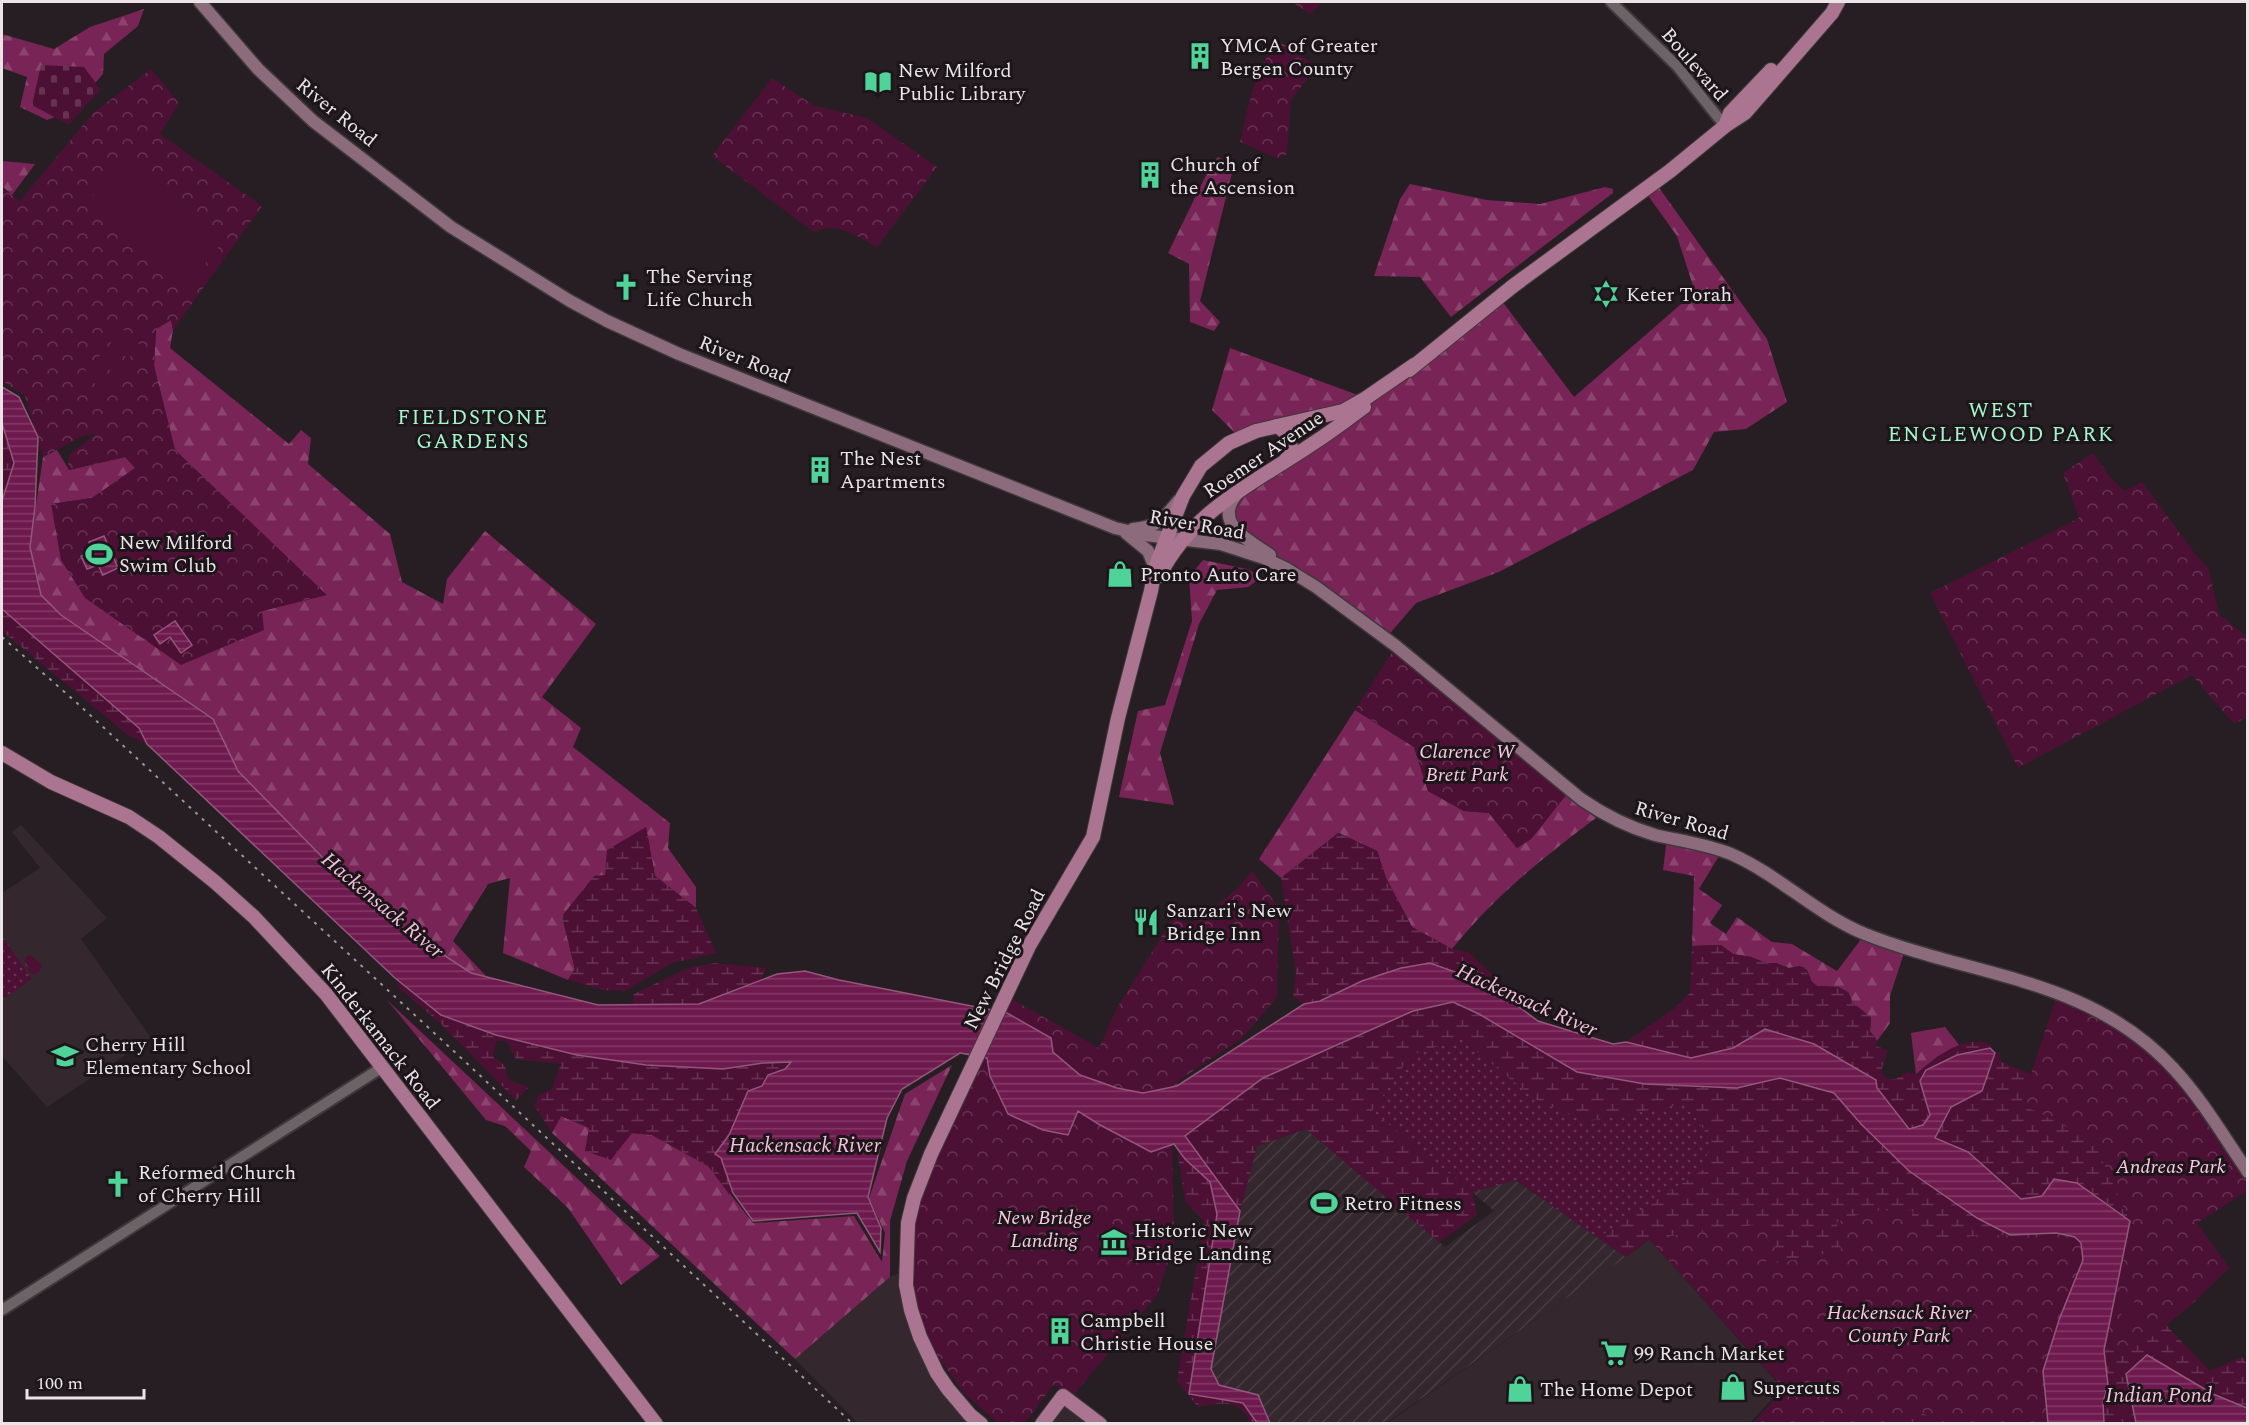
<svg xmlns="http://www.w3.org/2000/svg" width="2249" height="1425" viewBox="0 0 2249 1425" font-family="Spectral,serif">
<defs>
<pattern id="industrial-furrows" width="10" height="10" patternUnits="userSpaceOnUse" patternTransform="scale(1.5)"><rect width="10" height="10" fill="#35272e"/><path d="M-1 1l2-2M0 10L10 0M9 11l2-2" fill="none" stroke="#493c42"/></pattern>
<pattern id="grass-dots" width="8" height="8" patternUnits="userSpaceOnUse" patternTransform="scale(1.5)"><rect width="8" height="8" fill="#4d1035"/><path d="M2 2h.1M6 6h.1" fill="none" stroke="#673352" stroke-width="1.8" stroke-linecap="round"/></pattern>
<pattern id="forest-firs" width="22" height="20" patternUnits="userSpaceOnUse" patternTransform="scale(1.5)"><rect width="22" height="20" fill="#782456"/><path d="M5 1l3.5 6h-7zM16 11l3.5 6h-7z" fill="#8b446e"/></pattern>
<pattern id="wetland-marsh" width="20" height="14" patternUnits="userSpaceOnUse" patternTransform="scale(1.5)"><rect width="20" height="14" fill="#4d1035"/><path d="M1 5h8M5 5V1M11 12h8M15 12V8" fill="none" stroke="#673352"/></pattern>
<pattern id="cemetery-stones" width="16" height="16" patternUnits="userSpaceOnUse" patternTransform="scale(1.5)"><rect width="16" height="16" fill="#4d1035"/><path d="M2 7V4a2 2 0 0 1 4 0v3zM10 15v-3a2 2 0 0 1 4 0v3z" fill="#673352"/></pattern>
<pattern id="park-crowns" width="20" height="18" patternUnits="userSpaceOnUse" patternTransform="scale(1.5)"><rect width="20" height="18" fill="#4d1035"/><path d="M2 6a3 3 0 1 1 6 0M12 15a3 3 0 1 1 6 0" fill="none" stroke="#673352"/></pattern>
<pattern id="water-rules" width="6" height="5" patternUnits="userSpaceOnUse" patternTransform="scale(1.5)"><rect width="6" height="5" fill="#6e1a4e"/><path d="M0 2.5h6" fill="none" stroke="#833b68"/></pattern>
</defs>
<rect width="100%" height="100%" fill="#261e22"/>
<g fill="#35272e">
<path d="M21 825 107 918 81 939 151 1038 47 1107 2 1056V893L40 868 12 832Z"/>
<path d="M1649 1239 1782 1388 1750 1423 1386 1424 1640 1247Z"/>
<path d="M906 1270 927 1354 981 1423H858L795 1359 890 1277Z"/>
<path d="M1063 1396 1100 1424H1042Z"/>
</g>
<path fill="url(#industrial-furrows)" d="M1306 1129 1445 1247 1494 1211 1472 1192 1515 1180 1626 1257 1386 1423H1270L1258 1395 1219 1385 1211 1369 1240 1211 1257 1146Z"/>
<g fill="url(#grass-dots)">
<path d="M2 936 32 979 2 1000V956L3 954Z"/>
<path d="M1461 1039 1539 1102 1589 1121 1683 1104 1691 1111 1711 1140 1704 1169 1598 1238 1516 1180 1472 1192 1372 1111 1411 1055Z"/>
</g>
<g fill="url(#forest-firs)">
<path d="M144 9 138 26 104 54 103 74 71 111 47 120 20 107 27 77 2 68V34L54 49 90 27Z"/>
<path d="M1218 157 1234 165 1200 301 1220 322 1214 331 1190 322 1189 264 1168 253 1211 165Z"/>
<path d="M2 161 35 164 12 195 2 186Z"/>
<path d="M1655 182 1767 339 1787 402 1746 429 1714 432 1693 470 1499 572 1416 603 1386 638 1237 532 1232 500 1499 297 1574 397 1695 292 1677 236 1644 190Z"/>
<path d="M1410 184 1487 200 1540 204 1605 187 1613 189V193L1451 317 1420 277 1374 276 1400 199Z"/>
<path d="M171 320 173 330 170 348 289 444 301 430 311 438 308 464 390 534 402 582 443 604 447 579 485 531 596 624 542 697 581 728 573 747 670 823 668 848 696 887V908L655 876 646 828 605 875 562 916 575 969 568 980 503 953 510 878 488 884 453 941 487 977 471 973 371 907 238 771 213 719 61 615 41 595 30 547 43 457 57 450 69 470 125 457 136 468 92 498 51 504 262 611 326 595 175 450 154 366 156 329Z"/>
<path d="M1230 348 1366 398 1239 437 1212 410Z"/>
<path d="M1203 560 1247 569 1262 577 1248 587 1217 590 1199 624 1160 753 1174 805 1119 797 1138 711 1165 705 1192 621 1189 577Z"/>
<path d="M1355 710 1414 747 1428 791 1464 811 1489 813 1517 848 1531 839 1566 795 1596 818C1542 858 1494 897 1452 949L1412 927 1386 878 1377 851 1339 833 1281 878 1259 859Z"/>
<path d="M1667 837 1722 851 1699 889 1722 905 1710 923 1726 934 1737 917 1772 942 1792 944 1837 971 1865 934 1906 947 1890 996V1023L1877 1041 1870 1031 1871 1020 1853 1003 1848 992 1838 987 1817 986 1812 982 1807 970 1800 966 1789 968 1776 963H1766L1751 957 1733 954 1721 945 1692 946 1694 876 1663 870Z"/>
<path d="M387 1000 660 1256 621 1285 568 1208 524 1167 531 1151 505 1126 486 1120Z"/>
<path d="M1945 1027 1960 1046 1938 1056 1916 1075 1911 1033Z"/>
<path d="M952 1065 907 1161 890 1221V1277L795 1359 552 1133 561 1116 590 1128 585 1151 632 1133 652 1135 708 1166 753 1223 854 1216 882 1262 885 1233 869 1198 905 1094Z"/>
</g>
<g fill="url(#wetland-marsh)">
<path d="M2 423 14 463 2 501Z"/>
<path d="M2 609 140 728 147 744 129 736 2 631Z"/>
<path d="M646 827 655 876 696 908 716 953 672 963 625 991 603 990 568 980 575 969 562 916 594 876 605 875 607 850Z"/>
<path d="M1338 833 1377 851 1386 878 1412 927 1452 949 1468 952 1514 995 1488 984 1362 981 1320 1001 1304 1004 1293 997 1296 973 1281 878Z"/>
<path d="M1721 945 1733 954 1751 957 1766 963H1776L1787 968 1804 967 1812 982 1817 986 1838 987 1848 992 1853 1003 1871 1017 1870 1031 1877 1041 1876 1046 1887 1050C1887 1062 1876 1068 1887 1079H1896L1907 1072 1916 1074C1936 1057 1964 1033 1992 1045 1982 1054 1968 1051 1956 1055 1946 1059 1936 1065 1926 1070L1925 1101 1930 1115 1923 1125 1909 1129 1877 1088 1765 1029 1733 1048 1691 1058 1626 1042 1675 1008 1690 993 1692 946Z"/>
<path d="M715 963 766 968 761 980 699 1004 632 1005 634 994 688 968Z"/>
<path d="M400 982 441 1015 496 1035 577 1055 646 1065 723 1069 763 1063 791 1062 785 1069 768 1075 762 1086 748 1091 729 1135 716 1154 721 1158 733 1193 729 1194 708 1166 652 1135 632 1133 611 1160 585 1151 589 1128 561 1116 552 1133 534 1105 539 1095 552 1089 561 1064 516 1059 506 1041H496L493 1056 505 1066 508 1080 529 1087 516 1100 442 1025 396 985Z"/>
<path d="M1453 1002 1645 1084 1737 1088 1780 1078 1834 1093 1861 1124 1909 1171 1977 1218 2010 1235 1935 1238 1910 1225 1912 1211 1837 1222 1841 1251 1759 1266 1776 1251 1773 1233 1649 1239 1626 1257 1598 1238 1704 1169 1711 1140 1691 1111 1682 1104 1589 1121 1539 1102 1461 1039 1411 1055 1372 1111 1472 1192 1477 1215 1439 1242 1306 1129 1257 1146 1240 1211 1185 1136 1263 1078 1413 1011Z"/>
<path d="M1995 1053H2000L2001 1062 2031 1074 2021 1104 2093 1139 2130 1221 2077 1183 2042 1196 2021 1199 1968 1152 1935 1138 1951 1107 1971 1098 1989 1072Z"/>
<path d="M1177 1149 1185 1159 1210 1182 1217 1214 1189 1394 1243 1403 1257 1423H1250C1242 1398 1218 1403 1198 1407L1177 1381 1204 1221 1185 1201Z"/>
<path d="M2166 1325 2210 1371 2242 1357 2247 1364V1408L2213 1394 2147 1355 2126 1374 2136 1423H2104L2103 1402 2108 1384 2104 1350 2143 1344Z"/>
<path d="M1922 1413 1946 1423 1886 1424 1890 1418Z"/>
</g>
<path fill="url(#cemetery-stones)" d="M41 65 84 67 101 90 85 106 69 125 32 105Z"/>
<g fill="url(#park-crowns)">
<path d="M1292 2H1323L1310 14Z"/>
<path d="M1278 40 1310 62V75L1291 100 1287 154 1277 158 1240 142C1248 106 1255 70 1278 40Z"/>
<path d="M151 69 179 103 160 134 262 206 173 330 171 320 156 329 154 366 175 450 327 595 262 611 264 630 181 665 85 598 61 560 51 504 92 498 135 468 125 457 68 470 69 455 96 434 80 437 43 457 25 396 2 381V187L20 201 93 113Z"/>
<path d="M772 78 815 106 867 118 937 167 877 247C859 238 834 219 815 233L712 156Z"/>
<path d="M2093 453 2109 476 2124 491 2142 482 2199 559 2208 567 2219 614 2247 637V717L2234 724 2192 675 2018 768 1930 593 2079 518 2063 473Z"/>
<path d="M1396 646 1579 804 1566 795 1531 839 1517 848 1489 813 1464 811 1428 791 1414 747 1355 710Z"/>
<path d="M1252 871 1279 908 1277 997 1243 1037 1178 1081 1172 1137 1174 1245 1157 1295 1071 1398 1054 1384 1025 1423 999 1424 965 1394 938 1357 919 1314 911 1272 913 1223 925 1175 1008 997 1099 1048 1117 1008 1174 917C1182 924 1189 924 1199 920L1237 889Z"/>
<path d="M31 955 42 965 40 971 35 975C29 973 23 963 25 957Z"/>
<path d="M2058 992 2155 1050 2247 1172V1191L2197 1223 2229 1268 2191 1305 2143 1344 2104 1350 2130 1221 2093 1140 2021 1104Z"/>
<path d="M1877 1208 1913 1211 1910 1225 1935 1238 2056 1233 2075 1237 2081 1243 2083 1260 2059 1320 2043 1371 2048 1423H1946L1922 1413 1890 1418 1886 1423H1753L1784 1389 1649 1239 1754 1225 1773 1233 1776 1251 1761 1266 1841 1251 1837 1222Z"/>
</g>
<g fill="#4d1035">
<path d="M123 159 224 240 188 285 87 203Z"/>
<path d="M118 325 140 345 128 359 106 338Z"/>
<path d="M106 349 126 368 118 377 97 359Z"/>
<path d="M92 364 112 382 104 392 83 373Z"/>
<path d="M2121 1299H2134L2135 1326 2122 1327Z"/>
</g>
<g fill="url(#water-rules)" stroke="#93577c" stroke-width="1.5">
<path d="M2 387 19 397 38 437 35 507 30 547 41 595 61 615 213 719 238 771 371 907 471 973 598 1005 699 1004 777 974 805 971 839 980 1007 1013 1051 1038 1053 1052 1080 1075 1117 1088 1143 1093 1177 1086 1304 1004 1320 1001 1362 981 1401 968 1430 963 1488 984 1538 1021 1613 1044 1626 1042 1691 1058 1733 1048 1765 1029 1814 1044 1876 1080 1877 1088 1909 1129 1923 1125 1930 1115 1920 1081 1926 1070 1957 1055 1990 1048 1995 1053 1982 1091 1951 1107 1935 1138 1968 1152 2021 1199 2042 1196 2054 1179 2077 1183 2130 1221 2104 1350 2108 1385 2103 1402 2104 1423H2048L2043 1371 2059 1320 2083 1260 2081 1243 2075 1237 2056 1233 2010 1235 1977 1218 1909 1171 1861 1124 1834 1093 1780 1078 1737 1088 1645 1084 1577 1072 1479 1014 1453 1002 1413 1011 1263 1078 1185 1136 1240 1211 1211 1369 1219 1385 1258 1395 1270 1423H1257L1243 1403 1189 1394 1217 1214 1210 1182 1185 1159 1174 1144 1151 1152 1100 1125 1078 1111 1068 1135 1043 1130 1008 1114 990 1076 987 1058 960 1053 902 1089 887 1118 868 1197 881 1228 880 1252 857 1213 753 1221 733 1193 721 1158 715 1154 729 1135 748 1091 762 1086 768 1075 785 1069 791 1062 763 1063 723 1069 646 1065 577 1055 496 1035 441 1015 395 978 147 744 139 728 2 609V501L14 463 2 423Z"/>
<path d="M104 536 118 568 103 575 98 565 87 569 81 556 92 551 89 542Z"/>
<path d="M175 621 192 645 181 653 170 637 160 644 154 635Z"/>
<path d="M2147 1355 2213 1394 2247 1408V1423H2136L2126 1374Z"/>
</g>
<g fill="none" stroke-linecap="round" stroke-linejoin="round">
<defs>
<g id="tertiary">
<path d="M1611 2 1677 66 1725 126"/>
<path d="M2 1310 381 1068"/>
</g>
<g id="secondary">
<path d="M200 2 258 69 313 121 451 227 570 301 607 321 679 354 1115 528 1145 535 1221 544 1264 558 1287 569 1316 587 1396 646 1581 799C1604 815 1628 827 1655 835 1681 841 1706 844 1731 854 1779 875 1816 914 1865 934 1973 977 2089 977 2173 1068 2202 1099 2224 1137 2248 1172"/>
<path d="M1238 493C1211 523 1249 540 1270 555"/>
<path d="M1133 529C1159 527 1163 519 1179 500"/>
<path d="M1126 533 1148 551 1155 568"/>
</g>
<g id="primary">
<path d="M1725 126 1730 113 1771 70"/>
<path d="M1409 370 1513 286 1670 171 1725 126 1745 113 1832 13 1838 2"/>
<path d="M1277 426C1291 434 1295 449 1285 461"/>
<path d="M1159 576C1189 519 1232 495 1284 462 1312 445 1338 427 1364 407"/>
<path d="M2 753 51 782 129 817 159 837 215 882 254 917 326 994 656 1424"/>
<path d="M981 1424 970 1415 948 1389 937 1373 920 1337 911 1310 906 1285 908 1223 914 1198 931 1154 1029 946 1093 837 1118 718 1151 591 1155 568 1183 496 1201 466 1229 443 1256 431 1343 411 1366 398 1414 365"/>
<path d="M1042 1424 1063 1396 1100 1424"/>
</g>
</defs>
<use href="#tertiary" stroke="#3f383b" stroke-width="14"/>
<use href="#secondary" stroke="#3f383b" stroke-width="15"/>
<use href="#primary" stroke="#3f383b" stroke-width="16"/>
<use href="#tertiary" stroke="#6c6367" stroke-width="10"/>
<use href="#secondary" stroke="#8c6c7c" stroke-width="12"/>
<use href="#primary" stroke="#ab7591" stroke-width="14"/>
<path stroke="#9d969a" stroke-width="2" stroke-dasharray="3 6" stroke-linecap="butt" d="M2 637 77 703 458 1055 853 1424"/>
</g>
<defs>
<symbol id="building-bare" viewBox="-9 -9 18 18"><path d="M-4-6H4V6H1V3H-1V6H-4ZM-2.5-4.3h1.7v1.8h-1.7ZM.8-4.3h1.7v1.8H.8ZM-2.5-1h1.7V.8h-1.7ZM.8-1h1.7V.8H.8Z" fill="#50d398" stroke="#1c1519" stroke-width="2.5" paint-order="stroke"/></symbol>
<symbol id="library-bare" viewBox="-9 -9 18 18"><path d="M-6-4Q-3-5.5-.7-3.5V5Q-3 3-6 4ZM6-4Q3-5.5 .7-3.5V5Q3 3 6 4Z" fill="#50d398" stroke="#1c1519" stroke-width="2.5" paint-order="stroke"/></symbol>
<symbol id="church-bare" viewBox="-9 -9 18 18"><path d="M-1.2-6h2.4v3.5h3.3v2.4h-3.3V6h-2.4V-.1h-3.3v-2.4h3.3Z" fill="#50d398" stroke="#1c1519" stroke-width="2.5" paint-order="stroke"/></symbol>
<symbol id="synagogue-bare" viewBox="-9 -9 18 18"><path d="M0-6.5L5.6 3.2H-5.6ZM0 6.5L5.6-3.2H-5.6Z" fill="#50d398" stroke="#1c1519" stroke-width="2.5" paint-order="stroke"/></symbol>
<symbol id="stadium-bare" viewBox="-9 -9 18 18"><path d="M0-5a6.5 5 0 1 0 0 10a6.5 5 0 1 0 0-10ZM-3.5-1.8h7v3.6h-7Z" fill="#50d398" stroke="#1c1519" stroke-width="2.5" paint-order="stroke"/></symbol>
<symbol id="shop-bare" viewBox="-9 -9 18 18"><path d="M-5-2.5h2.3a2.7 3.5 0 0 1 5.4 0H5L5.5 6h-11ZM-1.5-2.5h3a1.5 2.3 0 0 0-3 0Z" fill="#50d398" stroke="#1c1519" stroke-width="2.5" paint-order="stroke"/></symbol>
<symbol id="restaurant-bare" viewBox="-9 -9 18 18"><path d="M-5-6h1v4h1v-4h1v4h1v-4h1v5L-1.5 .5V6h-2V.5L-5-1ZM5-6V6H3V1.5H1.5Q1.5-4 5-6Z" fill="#50d398" stroke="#1c1519" stroke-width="2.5" paint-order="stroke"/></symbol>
<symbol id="school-bare" viewBox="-9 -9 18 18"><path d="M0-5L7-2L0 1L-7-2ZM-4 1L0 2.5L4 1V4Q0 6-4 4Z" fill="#50d398" stroke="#1c1519" stroke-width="2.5" paint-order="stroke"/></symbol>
<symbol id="museum-bare" viewBox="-9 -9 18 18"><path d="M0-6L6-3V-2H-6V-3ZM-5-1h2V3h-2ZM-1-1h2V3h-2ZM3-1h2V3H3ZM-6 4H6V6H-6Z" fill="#50d398" stroke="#1c1519" stroke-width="2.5" paint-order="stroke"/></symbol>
<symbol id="supermarket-bare" viewBox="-9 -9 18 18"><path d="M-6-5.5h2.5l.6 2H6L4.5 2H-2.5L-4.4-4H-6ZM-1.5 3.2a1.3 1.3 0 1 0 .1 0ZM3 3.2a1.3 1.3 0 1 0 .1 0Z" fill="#50d398" stroke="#1c1519" stroke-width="2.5" paint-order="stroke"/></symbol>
</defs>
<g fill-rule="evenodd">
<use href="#building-bare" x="1181" y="37" width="38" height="38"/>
<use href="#library-bare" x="859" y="63" width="38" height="38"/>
<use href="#building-bare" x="1131" y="156" width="38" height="38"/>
<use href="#church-bare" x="607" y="268" width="38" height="38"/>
<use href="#synagogue-bare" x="1587" y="275" width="38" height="38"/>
<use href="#building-bare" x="801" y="451" width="38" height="38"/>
<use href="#stadium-bare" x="80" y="535" width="38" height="38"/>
<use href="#shop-bare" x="1101" y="555" width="38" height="38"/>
<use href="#restaurant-bare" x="1127" y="903" width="38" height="38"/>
<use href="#school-bare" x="46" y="1037" width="38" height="38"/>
<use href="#church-bare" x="99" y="1165" width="38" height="38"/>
<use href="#stadium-bare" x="1305" y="1184" width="38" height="38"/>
<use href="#museum-bare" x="1095" y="1223" width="38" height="38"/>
<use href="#building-bare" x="1041" y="1312" width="38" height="38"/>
<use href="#supermarket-bare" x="1595" y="1334" width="38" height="38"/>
<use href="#shop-bare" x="1714" y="1368" width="38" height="38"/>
<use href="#shop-bare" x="1501" y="1370" width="38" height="38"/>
</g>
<g text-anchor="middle" stroke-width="6" stroke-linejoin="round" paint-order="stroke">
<g font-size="20" fill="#eae4e7" stroke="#1c1519" text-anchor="start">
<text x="1220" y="52">YMCA of Greater<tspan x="1220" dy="23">Bergen County</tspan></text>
<text x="898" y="77">New Milford<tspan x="898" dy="23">Public Library</tspan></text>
<text x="1170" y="171">Church of<tspan x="1170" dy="23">the Ascension</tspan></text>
<text x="646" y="283">The Serving<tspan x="646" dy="23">Life Church</tspan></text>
<text x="1626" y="301">Keter Torah</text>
<text x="840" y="465">The Nest<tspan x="840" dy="23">Apartments</tspan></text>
<text x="119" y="549">New Milford<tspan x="119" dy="23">Swim Club</tspan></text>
<text x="1140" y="581">Pronto Auto Care</text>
<text x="1166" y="917">Sanzari's New<tspan x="1166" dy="23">Bridge Inn</tspan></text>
<text x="85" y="1051">Cherry Hill<tspan x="85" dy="23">Elementary School</tspan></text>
<text x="138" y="1179">Reformed Church<tspan x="138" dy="23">of Cherry Hill</tspan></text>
<text x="1344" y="1210">Retro Fitness</text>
<text x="1134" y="1237">Historic New<tspan x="1134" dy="23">Bridge Landing</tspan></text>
<text x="1080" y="1327">Campbell<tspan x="1080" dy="23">Christie House</tspan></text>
<text x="1634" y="1360">99 Ranch Market</text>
<text x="1753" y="1394">Supercuts</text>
<text x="1540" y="1396">The Home Depot</text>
</g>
<g font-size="20" fill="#eae4e7" stroke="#1c1519">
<text transform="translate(1695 64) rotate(49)" y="7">Boulevard</text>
<text transform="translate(337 112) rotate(39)" y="7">River Road</text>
<text transform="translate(745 359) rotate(22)" y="7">River Road</text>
<text transform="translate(1263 454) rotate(-34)" y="7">Roemer Avenue</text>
<text transform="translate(1197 524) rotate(10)" y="7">River Road</text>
<text transform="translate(1682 820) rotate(16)" y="7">River Road</text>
<text transform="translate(1004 959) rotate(-63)" y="7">New Bridge Road</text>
<text transform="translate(381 1036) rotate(52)" y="7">Kinderkamack Road</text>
</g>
<g font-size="20" font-style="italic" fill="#fac9e1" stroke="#1c1519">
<text x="1467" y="758">Clarence W<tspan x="1467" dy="23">Brett Park</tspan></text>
<text x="2171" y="1173">Andreas Park</text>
<text x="1044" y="1224">New Bridge<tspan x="1044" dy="23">Landing</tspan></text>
<text x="1899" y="1319">Hackensack River<tspan x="1899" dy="23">County Park</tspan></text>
</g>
<g font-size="21" letter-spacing="1.5" fill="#a4f5ca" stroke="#1c1519">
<text x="2001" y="417">WEST<tspan x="2001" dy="24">ENGLEWOOD PARK</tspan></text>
<text x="473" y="424">FIELDSTONE<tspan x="473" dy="24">GARDENS</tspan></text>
</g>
<g font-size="21" font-style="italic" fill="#f2c1d9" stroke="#1c1519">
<text transform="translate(383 905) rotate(40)" y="7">Hackensack River</text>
<text transform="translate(1527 1000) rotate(24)" y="7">Hackensack River</text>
<text x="805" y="1152">Hackensack River</text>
<text x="2159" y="1402">Indian Pond</text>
</g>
</g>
<rect width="2249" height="1425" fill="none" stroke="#eae4e7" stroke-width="6"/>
<path d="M27 1389v9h117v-9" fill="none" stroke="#eae4e7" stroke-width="3"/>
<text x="36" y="1389" font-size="18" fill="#eae4e7" stroke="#1c1519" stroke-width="4.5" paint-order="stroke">100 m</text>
</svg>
